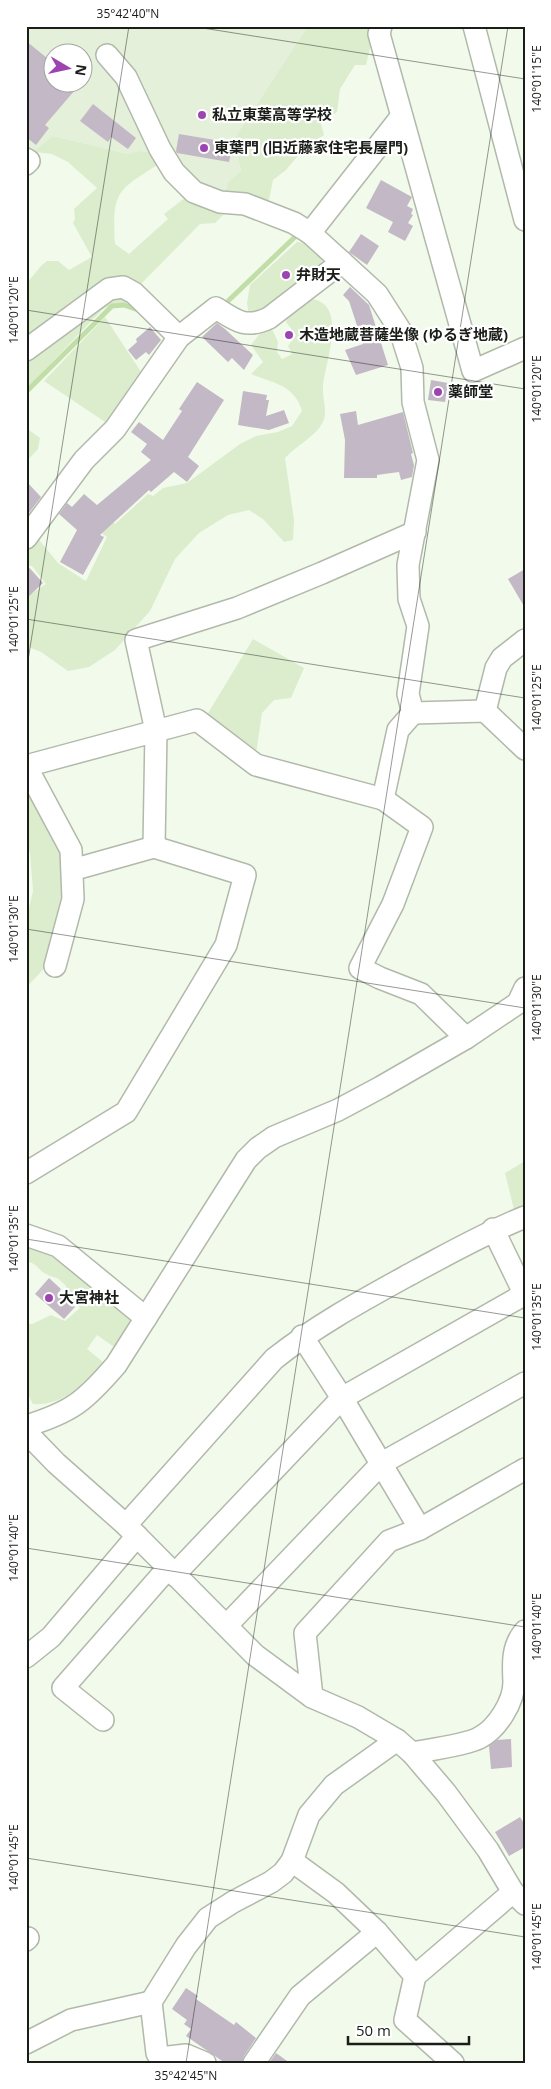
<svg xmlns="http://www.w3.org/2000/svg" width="551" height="2089" viewBox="0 0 551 2089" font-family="'Open Sans','Noto Sans JP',sans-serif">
<rect width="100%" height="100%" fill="#f2fbeb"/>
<path fill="#e4f0da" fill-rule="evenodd" d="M26 26H308L234 139 241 171 228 182 226 191 212 188 195 181 173 154 120 82 154 153 139 151 128 154 52 136 33 152 29 149 26 147ZM52 52H82V82H52Z"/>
<g fill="#dcedcd">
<path d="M308 26H390L373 36 366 65H355L340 89 337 112 321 124 324 135 303 150 286 170 273 180 269 200 260 199 244 192 226 191 228 182 241 171 234 139Z"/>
<path d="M52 136 128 154 139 151 154 153 159 164C116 191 112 192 115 244L129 254 168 219 164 214 186 197 228 210 215 223 200 224 138 287 26 341V284L41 266 47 261H58L69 270 92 257 73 223 75 219 74 209 97 188 68 162 52 154 33 152Z"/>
<path d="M297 242 306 243 322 257V266L272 307 253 314 248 310 247 303 250 285Z"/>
<path d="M122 295 136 304C122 302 114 302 102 310L26 389V357L107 298Z"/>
<path d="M310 299C350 302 324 365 323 387 322 401 330 414 320 427 312 438 295 447 285 458L294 520 293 540 284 542 263 519 249 510 228 515 199 533 175 559 150 611 115 650 89 667 68 671 41 652 26 646V597L46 584 32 566 26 565V549L36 536 58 563 86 581 107 537 88 524 100 508 115 524 148 494 153 496 163 488 187 483 240 444 256 436 278 432 292 426 302 411C295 385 273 383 251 374L263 362 251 345 264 328 272 329 278 342 277 352 282 359 292 354 288 346 296 335 286 322 288 315Z"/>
<path d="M105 317 145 378 111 426 44 381Z"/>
<path d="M26 428 40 438 38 449 26 462Z"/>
<path d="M253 639 304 668 291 698 274 700 262 713 256 754 205 718Z"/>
<path d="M26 789 63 852 68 888 48 964 26 988V921L33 891 30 853 26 842Z"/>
<path d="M525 1161V1210L515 1214 505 1173Z"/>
<path d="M26 1242 55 1251 138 1317 119 1346 114 1347 97 1335 87 1349 103 1362C84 1384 64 1406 33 1404L26 1391V1323L32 1324 51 1315 65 1321 80 1308 65 1294 66 1286C55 1274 57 1280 46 1274 37 1269 38 1264 26 1261Z"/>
</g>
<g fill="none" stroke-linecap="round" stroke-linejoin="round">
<g stroke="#c2dea8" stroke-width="5">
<path d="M228 301 298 234"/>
<path d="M26 392 112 306 124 305 141 311"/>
</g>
</g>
<g fill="#c3b8c6">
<path d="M26 41 52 62V82H66L75 90 45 125 49 128 36 145 26 137Z"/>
<path d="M93 104 136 138 128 149 111 137 108 142 80 121Z"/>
<path d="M179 134 233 143 229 162 177 153 176 151Z"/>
<path d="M381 180 412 197 407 206 413 209 411 214 413 215 408 223 413 226 405 241 388 232 393 222 366 208Z"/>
<path d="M361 234 379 246 367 265 349 252Z"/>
<path d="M350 287 369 305 388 365 356 375 345 350 363 344 349 301 343 295Z"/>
<path d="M217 323 225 329 253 355 244 370 232 358 228 362 202 337Z"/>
<path d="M150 327 161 340 149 355 146 352 136 360 128 350 137 342 136 339Z"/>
<path d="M431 380 448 383 445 402 428 400Z"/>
<path d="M197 382 224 400 188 457 199 466 187 482 174 472 151 492 149 490 100 535 104 537 83 575 60 562 77 530 59 514 67 503 72 507 84 494 97 505 151 460 141 452 147 444 131 432 139 422 163 440 182 411 179 409Z"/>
<path d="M243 391 267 395 266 400H269L266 416 284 410 289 423 269 430 238 425Z"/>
<path d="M356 411 358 425 403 412 413 453 411 454 414 465 412 477 401 480 399 472 377 475V478H344L345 440 340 414Z"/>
<path d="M26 481 41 497 26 517Z"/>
<path d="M26 564 43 583 26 599Z"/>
<path d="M525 569V608L508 579Z"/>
<path d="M49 1278 61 1289 59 1292 75 1307 64 1319 35 1294Z"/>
<path d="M511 1739 512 1767 491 1769 489 1746 497 1740Z"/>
<path d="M520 1817 525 1825V1847L509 1856 495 1832Z"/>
<path d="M186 1988 198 1996 196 1999 234 2025 236 2022 256 2038 244 2056 242 2063H225L186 2036 191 2029 184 2024 187 2020 172 2009Z"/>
<path d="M276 2053 290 2063H269Z"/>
</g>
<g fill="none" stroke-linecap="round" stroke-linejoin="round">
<defs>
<g id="minor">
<path d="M381 26 379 34 473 371 525 348"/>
<path d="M474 26 525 220"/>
<path d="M107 55 126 77 160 149 174 172 194 192 220 202 245 204 294 223 310 233 377 294 400 330 412 368 413 402 428 460 408 565 409 599 418 626 408 694 413 713 485 711 525 749"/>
<path d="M26 159 29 161 26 164"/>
<path d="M310 233 401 117"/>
<path d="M26 350 109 289 123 287 134 293 179 337"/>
<path d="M26 538 84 460 115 429 179 337 216 308C236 321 246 329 269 318L342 262"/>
<path d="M485 711 496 668 502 658 525 640"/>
<path d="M413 713 398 730 383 799 256 765 197 720 156 731 136 640 237 608 322 573 415 532"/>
<path d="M383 799 422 827 393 904 360 968 380 978 421 994 466 1038"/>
<path d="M55 966 73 899 71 850 26 766 156 731 154 847 72 870"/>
<path d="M26 1173 126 1112 226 945 245 875 154 847"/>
<path d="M493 1229 525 1295"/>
<path d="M26 1235 58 1246 146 1318"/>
<path d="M302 1336 342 1398 420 1529"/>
<path d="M26 1426C72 1412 85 1401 116 1365L246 1160 258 1148 274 1137 338 1110 381 1087 466 1038 518 1003 525 988"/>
<path d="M26 1432 56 1463 126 1525 255 1655 312 1697 358 1717 397 1740 412 1753 446 1793 488 1850 513 1892 525 1904"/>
<path d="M126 1525 274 1359C318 1324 367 1298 416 1271 452 1252 487 1232 525 1217"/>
<path d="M174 1575 342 1398 525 1294"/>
<path d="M227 1625 382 1463 525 1383"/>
<path d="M26 1657 51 1637 137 1536"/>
<path d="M312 1697 305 1633 389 1541 420 1529 525 1469"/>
<path d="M103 1720 63 1688 168 1568"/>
<path d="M412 1753C428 1750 466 1745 479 1738 497 1729 514 1702 514 1682 513 1663 512 1646 525 1631"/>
<path d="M292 1861 336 1893 377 1932 415 1976"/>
<path d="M26 1940 28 1938"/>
<path d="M26 2043 71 2020 151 2002"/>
<path d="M160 2058 186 2055 205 2063"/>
<path d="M160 2063V2058L157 2053 151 2002 186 1946 208 1918 233 1902 271 1882 283 1873 292 1861 309 1815 334 1785 397 1740"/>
<path d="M254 2063 300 1996 377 1932"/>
<path d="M453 2063 405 2020 415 1976 513 1892"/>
</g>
</defs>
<use href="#minor" stroke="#b1b9aa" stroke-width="24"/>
<use href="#minor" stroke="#fff" stroke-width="21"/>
</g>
<path fill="none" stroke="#1a1d18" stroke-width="1" stroke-opacity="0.45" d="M190 26 525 79M26 310 525 389M26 619 525 698M26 673 129 26M26 929 525 1008M26 1239 525 1318M26 1548 525 1627M26 1858 525 1937M186 2063 508 26"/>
<g fill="#9c44b0" stroke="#fff" stroke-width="2">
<circle cx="202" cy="115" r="5"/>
<circle cx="204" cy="148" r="5"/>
<circle cx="286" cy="275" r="5"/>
<circle cx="289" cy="335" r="5"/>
<circle cx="438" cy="392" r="5"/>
<circle cx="49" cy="1298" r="5"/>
</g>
<g text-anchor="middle" stroke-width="4.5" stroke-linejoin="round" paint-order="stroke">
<g font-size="15" font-weight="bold" fill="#1a1d18" stroke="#fff" text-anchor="start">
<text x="212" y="120">私立東葉高等学校</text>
<text x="214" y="153">東葉門 (旧近藤家住宅長屋門)</text>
<text x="296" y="280">弁財天</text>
<text x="299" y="340">木造地蔵菩薩坐像 (ゆるぎ地蔵)</text>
<text x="448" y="397">薬師堂</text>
<text x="59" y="1303">大宮神社</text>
</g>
</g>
<rect width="551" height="2089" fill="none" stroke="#ffffff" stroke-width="55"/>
<g transform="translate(68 68) rotate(99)"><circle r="24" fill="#ffffff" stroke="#a3a5a3"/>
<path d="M0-4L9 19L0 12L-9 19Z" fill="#9c44b0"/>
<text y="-8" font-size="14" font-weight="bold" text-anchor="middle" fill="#1a1d18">N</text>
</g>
<path d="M348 2036v8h121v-8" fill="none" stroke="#1a1d18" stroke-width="2.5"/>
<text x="356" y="2036" font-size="15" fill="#1a1d18" stroke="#ffffff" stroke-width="4" paint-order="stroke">50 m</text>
<rect x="28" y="28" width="496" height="2034" fill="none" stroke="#1a1d18" stroke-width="2"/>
<g font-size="12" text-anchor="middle" fill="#1a1d18">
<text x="128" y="18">35°42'40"N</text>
<text transform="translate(537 79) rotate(-90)" y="4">140°01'15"E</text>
<text transform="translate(14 310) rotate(-90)" y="4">140°01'20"E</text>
<text transform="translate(537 389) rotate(-90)" y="4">140°01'20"E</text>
<text transform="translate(14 620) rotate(-90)" y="4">140°01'25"E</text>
<text transform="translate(537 698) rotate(-90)" y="4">140°01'25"E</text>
<text transform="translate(14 929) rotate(-90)" y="4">140°01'30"E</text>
<text transform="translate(537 1008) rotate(-90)" y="4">140°01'30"E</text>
<text transform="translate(14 1239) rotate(-90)" y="4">140°01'35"E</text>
<text transform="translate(537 1317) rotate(-90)" y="4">140°01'35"E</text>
<text transform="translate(14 1548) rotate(-90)" y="4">140°01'40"E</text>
<text transform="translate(537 1627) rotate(-90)" y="4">140°01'40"E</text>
<text transform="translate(14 1858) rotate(-90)" y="4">140°01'45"E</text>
<text transform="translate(537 1937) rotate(-90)" y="4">140°01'45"E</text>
<text x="186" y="2080">35°42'45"N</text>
</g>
</svg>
